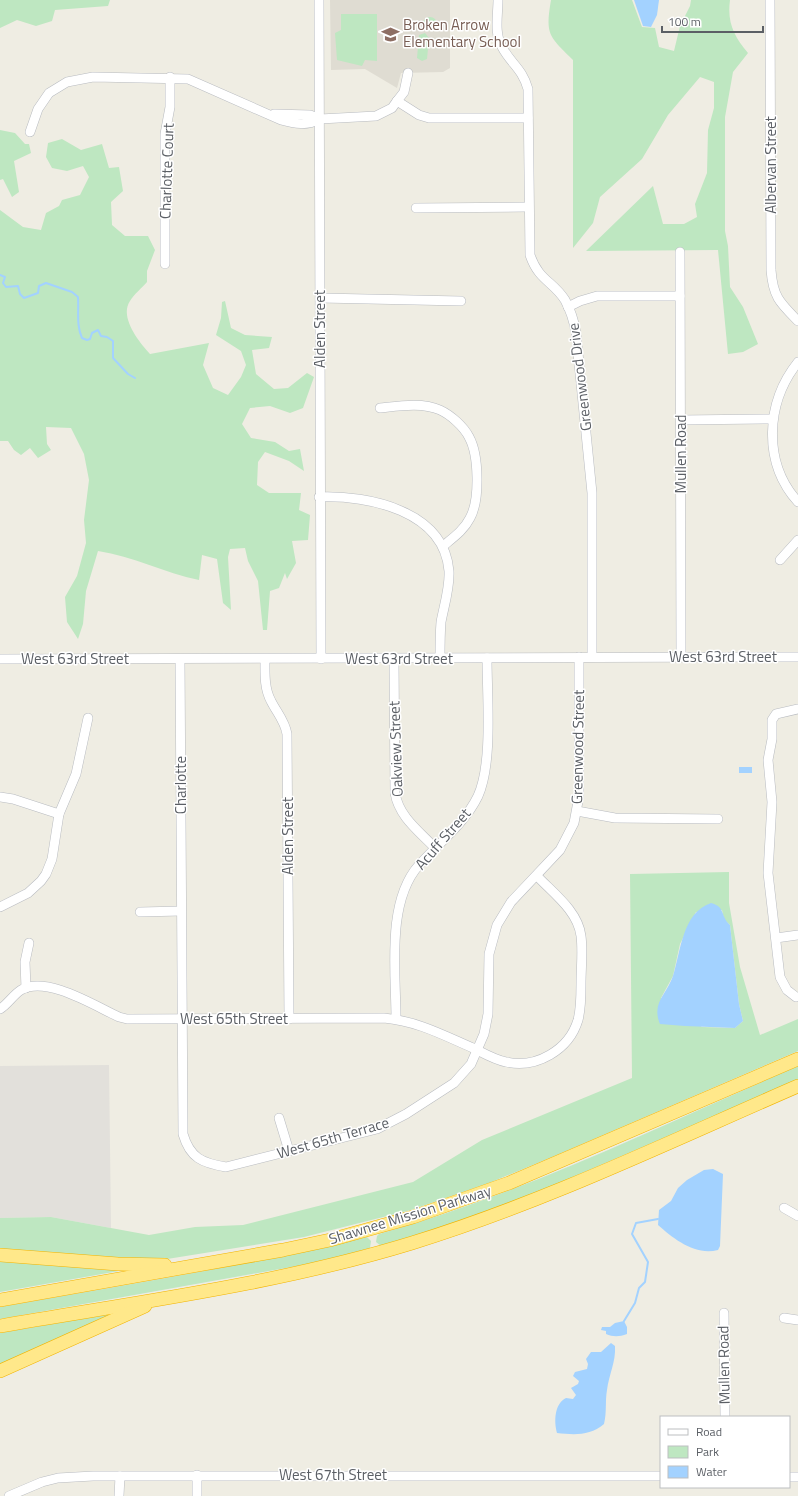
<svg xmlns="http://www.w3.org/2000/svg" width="798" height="1496" viewBox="0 0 798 1496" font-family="'Titillium Web',sans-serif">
<rect width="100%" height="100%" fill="#efede3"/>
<path fill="#e2e0db" d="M109 1065 111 1228 51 1217 0 1218V1066Z"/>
<path fill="#dfdcd2" d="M330 0H450V68L443 72 401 73 397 88 365 69 331 70Z"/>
<g fill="#bee7c1" fill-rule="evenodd">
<path d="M0 0H110L108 6 55 10 52 21 36 26 17 20 0 28Z"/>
<path d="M551 0H632L642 27 655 28 659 47 674 51 680 26 690 6 691 0H730C727 23 734 36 748 53L733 72 725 117V231L728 246 730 287 743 307 758 344 743 352 728 354 718 250 586 251 653 186 663 224H684L697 217 695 204 707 173 708 130 714 108V82L700 77 668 115 642 159 600 197 593 223 573 248V60C549 36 545 35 551 0Z"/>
<path d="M341 14H377V61L365 60 362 66 337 60 335 33 341 30Z"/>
<circle cx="430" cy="24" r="7"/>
<path d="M425 33 429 38 427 59 422 61 417 58 419 35Z"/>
<path d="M0 130 15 133 25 144H29L31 153 14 161 19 192 12 197 3 179 0 180Z"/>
<path d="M62 139 81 150 102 144 109 168 119 167 123 191 111 202 112 225 125 236H148L155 250 147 271V282C142 288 134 294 130 301 119 317 139 342 150 354L209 343 203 365 213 388 228 395 241 377 246 365 241 351 216 335 221 318 222 302 225 301 231 328 245 335 272 337 269 348 252 350 256 374 274 389 288 388 307 373 314 377 303 408 290 413 270 406 250 408 242 424 251 438 275 442 289 451 300 449 304 471 289 461 265 452 258 462 257 485 269 493H301L299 510 310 515 308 540 292 541 296 563 287 579 285 573 279 588 270 591 267 630H263L258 581 248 561 245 548 230 549 228 557 231 610 223 603 217 559 202 555 199 580C164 573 133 556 98 551L86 591 83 624 78 639 67 622 65 597 77 576 86 543 84 520 89 480 84 454 71 428 46 427 47 444 51 450 38 458 30 448 21 455 14 450 8 441H0V210L23 227 41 230 46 213 59 206 62 200 80 195 89 177 83 166 67 171 52 168 46 157 48 143Z"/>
<path d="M729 872V903L740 967 760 1035 798 1019V1051L552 1157 489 1183 411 1210 304 1237 161 1260H140L0 1251V1218L51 1217 149 1235 195 1227 243 1225 413 1182 482 1140 632 1078 630 874ZM722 910 724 920 730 925 739 1004 743 1021 735 1028 702 1027 661 998 673 976 680 944 696 912Z"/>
<path d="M798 1066V1080L566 1180 467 1220 381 1246 376 1242 377 1236 379 1234C524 1193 660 1126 798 1066Z"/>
<path d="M367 1237 371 1241 370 1248 325 1261 0 1319V1307C123 1285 246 1266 367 1237Z"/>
<path d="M0 1258 118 1266 119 1271 0 1292Z"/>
<path d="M109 1314 110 1317 0 1366V1333Z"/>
</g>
<g fill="#a3d2ff">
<path d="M634 0H659L657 15 651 27 643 26Z"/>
<rect x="739" y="767" width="13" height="6"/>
<path d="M711 903C726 907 720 916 730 925L739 1004 743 1021 735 1028 685 1026 660 1024C651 1003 667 994 673 976 681 951 682 913 711 903Z"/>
<path d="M713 1169 723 1174 720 1246 718 1250C695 1256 674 1239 658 1225L659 1210 671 1201 678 1188 687 1180 704 1170Z"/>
<path d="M624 1321 627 1327V1334C619 1337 613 1337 606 1334V1331L601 1330 602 1327H610L615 1323Z"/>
<path d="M611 1343 615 1346C616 1362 609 1374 607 1390 605 1401 607 1412 604 1424 590 1436 574 1435 557 1433 554 1422 554 1404 566 1398L573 1399 576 1395 571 1388 578 1384 579 1381 573 1376 575 1372 587 1369 588 1364 586 1359 591 1352H601Z"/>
</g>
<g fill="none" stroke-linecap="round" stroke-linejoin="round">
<g stroke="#a3d2ff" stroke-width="2">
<path d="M0 275 5 277 3 283 6 287 18 286 20 294 24 298 38 293 39 286 46 283 72 292 78 297C79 311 76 325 82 338L87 340 90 339 92 333 98 330 101 336 107 337 113 341V358L128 374 135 378"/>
<path d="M624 1321 635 1303 639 1288 645 1282 648 1262 632 1234 636 1223 658 1219"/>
</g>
<defs>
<g id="minor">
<path d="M319 0 321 659"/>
<path d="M498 0C498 14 494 34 502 47 511 64 522 68 528 89L530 255C539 281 553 281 565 300 571 311 574 321 576 333L592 493V657"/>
<path d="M770 0 771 270C773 297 780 303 798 321"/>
<path d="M397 101 419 115 429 118H528"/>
<path d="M274 114 310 115 320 119 376 116 392 108 397 101 404 92 408 73"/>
<path d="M30 132 38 109 49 93 67 82 93 77 188 79 281 120C295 124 307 126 320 119"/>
<path d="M416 208 528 207"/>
<path d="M680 252 681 656"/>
<path d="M165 264V134L170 107V77"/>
<path d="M321 298 461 301"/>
<path d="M568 307 580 301 597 296H680"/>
<path d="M798 362C766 402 762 462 798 502"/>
<path d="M380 408C399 406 422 402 440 410 451 415 464 427 469 437 479 455 480 500 470 518 464 530 454 537 443 546"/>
<path d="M681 420 773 419"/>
<path d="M319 497C369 495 444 511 449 571 450 587 444 606 441 622 440 634 440 646 440 659"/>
<path d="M780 560 798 540"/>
<path d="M0 659 798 657"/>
<path d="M180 659 183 1134C190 1158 202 1163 226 1167L377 1129 406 1114 454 1083 471 1064 484 1034 488 1014 489 954 497 925 511 902 560 850 574 823 579 796V657"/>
<path d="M265 659C265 673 264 688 271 701 277 713 285 721 287 734L289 1019"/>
<path d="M394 659 395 793C399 817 419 831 435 848"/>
<path d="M0 797 13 799 59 814"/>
<path d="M577 811 615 818 718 819"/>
<path d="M0 907 28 893 41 881 46 874 52 859 59 814 76 774 88 718"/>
<path d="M140 912 181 911"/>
<path d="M776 938 798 935"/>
<path d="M26 988 25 962 29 943"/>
<path d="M796 997 787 990 780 977 768 873 772 802 768 760 772 739V720L776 714 798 709"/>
<path d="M0 1009C8 1004 13 995 21 990 46 975 95 1006 119 1017L127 1019 384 1018C417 1021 443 1035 473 1048 483 1053 495 1060 506 1062 536 1069 569 1050 578 1020 581 1009 581 996 581 984 581 968 583 951 581 936 578 911 553 893 537 876"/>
<path d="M396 1019C396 972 386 902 419 865 439 843 465 823 478 796 493 763 487 697 487 658"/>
<path d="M279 1118 289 1151"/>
<path d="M784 1208 798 1216"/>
<path d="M724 1313 725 1417"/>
<path d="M784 1318 798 1320"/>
<path d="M197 1475V1496"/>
<path d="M789 1477H798"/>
<path d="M9 1496 42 1482 58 1478 93 1476H661"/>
<path d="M119 1496 120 1476"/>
</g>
<g id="highway">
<path d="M0 1255 118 1264 165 1265"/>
<path d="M0 1300 283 1250 330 1240 413 1217 509 1183 798 1059"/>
<path d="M0 1326C138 1302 278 1284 412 1243 545 1202 671 1141 798 1086"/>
<path d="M0 1371 145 1306"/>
</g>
</defs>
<use href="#minor" stroke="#b8bbc0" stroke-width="10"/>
<use href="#highway" stroke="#f2b400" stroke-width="14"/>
<use href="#minor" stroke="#fff" stroke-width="9"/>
<use href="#highway" stroke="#ffe88a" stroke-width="13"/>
</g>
<defs>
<symbol id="school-bare" viewBox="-9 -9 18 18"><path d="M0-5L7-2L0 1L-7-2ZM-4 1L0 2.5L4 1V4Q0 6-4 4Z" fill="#8d6e63" stroke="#fff" stroke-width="2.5" paint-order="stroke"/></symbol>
</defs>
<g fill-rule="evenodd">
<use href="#school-bare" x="378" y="22" width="25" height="25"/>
</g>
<g text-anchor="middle" stroke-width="3" stroke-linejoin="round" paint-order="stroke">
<g font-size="15" fill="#785e54" stroke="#fff" text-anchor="start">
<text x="403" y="30">Broken Arrow<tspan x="403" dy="17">Elementary School</tspan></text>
</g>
<g font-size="15" fill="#5b5f65" stroke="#fff">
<text transform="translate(771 165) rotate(-90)" y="5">Albervan Street</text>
<text transform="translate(167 171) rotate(-88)" y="5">Charlotte Court</text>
<text transform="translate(320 329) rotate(-90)" y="5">Alden Street</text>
<text transform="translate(580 377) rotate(-97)" y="5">Greenwood Drive</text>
<text transform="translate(681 454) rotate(-90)" y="5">Mullen Road</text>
<text x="723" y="662">West 63rd Street</text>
<text x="75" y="664">West 63rd Street</text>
<text x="399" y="664">West 63rd Street</text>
<text transform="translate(578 747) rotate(-89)" y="5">Greenwood Street</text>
<text transform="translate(396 749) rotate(-92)" y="5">Oakview Street</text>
<text transform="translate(181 785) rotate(-90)" y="5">Charlotte</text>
<text transform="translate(288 836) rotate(-90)" y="5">Alden Street</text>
<text transform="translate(443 839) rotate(-49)" y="5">Acuff Street</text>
<text x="234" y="1024">West 65th Street</text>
<text transform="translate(333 1138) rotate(-16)" y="5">West 65th Terrace</text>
<text transform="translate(410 1215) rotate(-17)" y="5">Shawnee Mission Parkway</text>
<text transform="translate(724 1365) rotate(-91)" y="5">Mullen Road</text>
<text x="333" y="1480">West 67th Street</text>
</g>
</g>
<rect x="660" y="1416" width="130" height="72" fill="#ffffff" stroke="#bdbfc1"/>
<rect x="668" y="1429" width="20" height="6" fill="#ffffff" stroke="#bdbfc1"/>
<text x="696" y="1436" font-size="12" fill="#5b5f65">Road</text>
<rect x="668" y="1446" width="20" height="12" fill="#bee7c1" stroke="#bdbfc1"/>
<text x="696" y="1456" font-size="12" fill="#5b5f65">Park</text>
<rect x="668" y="1466" width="20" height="12" fill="#a3d2ff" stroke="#bdbfc1"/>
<text x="696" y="1476" font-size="12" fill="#5b5f65">Water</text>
<path d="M662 26v6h101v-6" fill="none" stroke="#5b5f65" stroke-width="2"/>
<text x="668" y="26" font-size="12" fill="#5b5f65" stroke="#ffffff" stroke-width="3" paint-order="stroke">100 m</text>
</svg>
